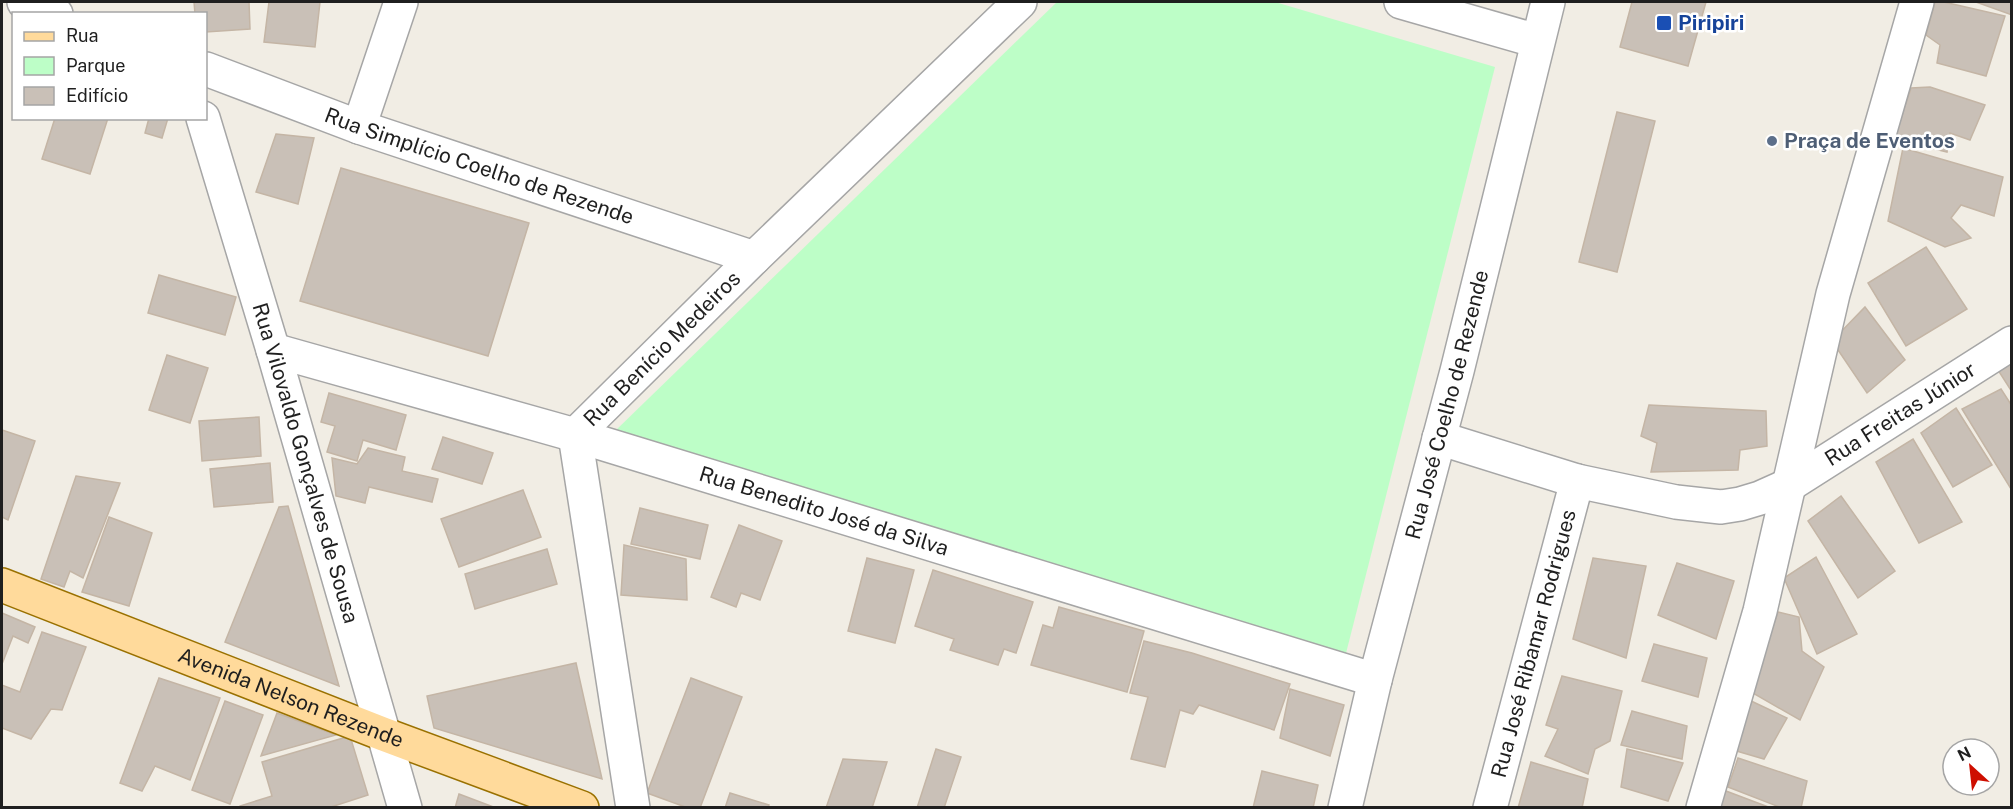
<svg xmlns="http://www.w3.org/2000/svg" width="2013" height="809" viewBox="0 0 2013 809" font-family="'Public Sans',sans-serif">
<rect width="100%" height="100%" fill="#f1ede4"/>
<path fill="#bdfec7" d="M1057 2H1275L1495 67 1343 665 615 431Z"/>
<g fill="#c9c0b7" stroke="#c4b5a5" stroke-width="1.5">
<path d="M194 2H249L250 29 206 32V14H195Z"/>
<path d="M269 2H320L315 47 264 42Z"/>
<path d="M1632 2H1706L1688 66 1620 47Z"/>
<path d="M1935 2H1944L2005 16 1986 76 1937 63 1940 45 1926 35Z"/>
<path d="M1976 2H2012V15Z"/>
<path d="M1930 87 1985 105 1970 140 1950 133 1947 152 1894 139 1911 88Z"/>
<path d="M1617 112 1655 121 1617 272 1579 262Z"/>
<path d="M55 118H108L90 174 42 159Z"/>
<path d="M149 118H168L162 138 145 133Z"/>
<path d="M276 134 314 138 298 204 256 192Z"/>
<path d="M1903 148 2003 177 1994 216 1961 205 1951 218 1971 238 1945 247 1888 221Z"/>
<path d="M341 168 529 223 488 356 300 301Z"/>
<path d="M1926 247 1967 309 1906 346 1868 283Z"/>
<path d="M159 275 236 297 225 335 148 313Z"/>
<path d="M1865 307 1905 360 1867 393 1832 341Z"/>
<path d="M167 355 208 368 190 423 149 410Z"/>
<path d="M2012 362V392L1998 370Z"/>
<path d="M2001 389 2012 406 2011 489 1962 409Z"/>
<path d="M329 393 406 415 396 450 363 440 357 461 327 452 335 426 321 422Z"/>
<path d="M1649 405 1766 411 1767 446 1740 450 1738 470 1651 472 1657 443 1641 436Z"/>
<path d="M1956 408 1992 465 1953 487 1921 433Z"/>
<path d="M259 417 261 456 202 461 199 421Z"/>
<path d="M2 430 35 441 8 520 2 517Z"/>
<path d="M443 437 493 453 482 484 432 469Z"/>
<path d="M1913 439 1962 522 1919 543 1876 462Z"/>
<path d="M368 448 405 457 402 471 438 479 432 502 369 487 365 503 336 496 332 458 357 464Z"/>
<path d="M270 463 273 502 214 507 210 469Z"/>
<path d="M76 476 120 483 83 578 70 571 64 587 41 579Z"/>
<path d="M523 490 541 537 459 567 441 519Z"/>
<path d="M1841 496 1895 571 1858 598 1808 521Z"/>
<path d="M288 506 339 686 225 642 279 507Z"/>
<path d="M640 508 708 525 700 559 631 544Z"/>
<path d="M109 517 152 533 129 606 82 592Z"/>
<path d="M739 525 782 541 760 600 741 593 736 607 711 597Z"/>
<path d="M624 545 686 559 687 600 621 595Z"/>
<path d="M547 549 557 584 475 609 465 574Z"/>
<path d="M1816 557 1857 634 1817 654 1784 578Z"/>
<path d="M867 558 914 570 895 643 848 631Z"/>
<path d="M1593 558 1646 566 1626 658 1573 639Z"/>
<path d="M1677 563 1734 581 1716 639 1658 615Z"/>
<path d="M933 570 1033 602 1016 653 1004 649 998 665 950 650 954 639 915 626Z"/>
<path d="M1059 607 1144 631 1127 692 1031 665 1043 625 1053 628Z"/>
<path d="M1778 612 1799 617 1802 651 1824 667 1800 720 1751 692Z"/>
<path d="M2 613 35 627 28 643 13 636 2 664Z"/>
<path d="M42 632 86 647 62 710 51 709 31 739 2 728V685L20 692Z"/>
<path d="M1144 641 1192 653 1290 684 1274 730 1199 705 1193 714 1180 710 1165 767 1131 759 1148 697 1130 693Z"/>
<path d="M1654 644 1707 658 1698 697 1642 681Z"/>
<path d="M576 663 602 779 434 728 427 696Z"/>
<path d="M1562 676 1622 691 1610 741 1595 749 1588 774 1545 756 1558 729 1546 725Z"/>
<path d="M159 678 220 698 190 780 155 766 142 791 120 783Z"/>
<path d="M691 678 742 697 700 808H688L647 793Z"/>
<path d="M1290 689 1344 705 1330 756 1280 738Z"/>
<path d="M1749 700 1787 718 1764 759 1733 750Z"/>
<path d="M225 701 263 715 230 804 192 790Z"/>
<path d="M1632 711 1687 726 1682 759 1621 745Z"/>
<path d="M277 713 336 735 261 756Z"/>
<path d="M350 736 368 795 328 808H240V806L272 796 262 762Z"/>
<path d="M936 749 961 757 944 808H917Z"/>
<path d="M1627 749 1683 763 1668 801 1621 787Z"/>
<path d="M1738 758 1807 781 1801 808H1782L1728 787Z"/>
<path d="M843 759 887 762 872 808H826Z"/>
<path d="M1531 762 1588 779 1582 808H1518Z"/>
<path d="M1262 771 1318 785 1313 808H1253Z"/>
<path d="M1726 791 1771 808H1716Z"/>
<path d="M730 793 769 805 768 808H725Z"/>
<path d="M459 794 496 808H455Z"/>
</g>
<g fill="none" stroke-linecap="round" stroke-linejoin="round">
<defs>
<g id="minor">
<path d="M24 2 56 14"/>
<path d="M1401 2 1537 41"/>
<path id="s1" d="M206 69 359 127 754 258"/>
<path id="s2" d="M203 118 273 350 405 808"/>
<path d="M359 127 401 2"/>
<path id="s3" d="M273 350 575 435 1375 680"/>
<path id="s4" d="M1439 438 1577 481 1676 502 1721 507 1740 504 1760 498 1789 485 2012 343"/>
<path id="s5" d="M633 808 575 435 754 258 1020 2"/>
<path id="s6" d="M1345 808 1375 680 1457 371 1548 2"/>
<path id="s7" d="M1490 808 1577 481"/>
<path d="M1703 808 1760 611 1833 294 1917 2"/>
</g>
<g id="major">
<path id="s8" d="M2 585 383 734 582 808"/>
</g>
</defs>
<use href="#minor" stroke="#a6a6a6" stroke-width="36"/>
<use href="#major" stroke="#9a7100" stroke-width="36"/>
<use href="#minor" stroke="#fff" stroke-width="33"/>
<use href="#major" stroke="#ffda9b" stroke-width="33"/>
</g>
<rect fill="#1a4fb4" stroke="#fff" stroke-width="2" x="1656" y="15" width="16" height="16" rx="3"/>
<circle fill="#5c6f8a" stroke="#fff" stroke-width="2" cx="1772" cy="141" r="6"/>
<g text-anchor="middle" stroke-width="5" stroke-linejoin="round" paint-order="stroke">
<g font-size="21" font-weight="bold" fill="#164399" stroke="#fff" text-anchor="start">
<text x="1678" y="30">Piripiri</text>
</g>
<g font-size="21" font-weight="bold" fill="#4e5e75" stroke="#fff" text-anchor="start">
<text x="1784" y="148">Praça de Eventos</text>
</g>
<g font-size="21" fill="#1f1f1f" stroke="#fff">
<text dy="7" stroke="none"><textPath href="#s1" startOffset="290">Rua Simplício Coelho de Rezende</textPath></text>
<text dy="7" stroke="none"><textPath href="#s5" startOffset="500">Rua Benício Medeiros</textPath></text>
<text dy="7" stroke="none"><textPath href="#s6" startOffset="416">Rua José Coelho de Rezende</textPath></text>
<text dy="7" stroke="none"><textPath href="#s4" startOffset="495">Rua Freitas Júnior</textPath></text>
<text dy="7" stroke="none"><textPath href="#s2" startOffset="360">Rua Vilovaldo Gonçalves de Sousa</textPath></text>
<text dy="7" stroke="none"><textPath href="#s3" startOffset="574">Rua Benedito José da Silva</textPath></text>
<text dy="7" stroke="none"><textPath href="#s7" startOffset="170">Rua José Ribamar Rodrigues</textPath></text>
<text dy="7" stroke="none"><textPath href="#s8" startOffset="310">Avenida Nelson Rezende</textPath></text>
</g>
</g>
<rect width="2013" height="809" fill="none" stroke="#1f1f1f" stroke-width="6"/>
<rect x="12" y="12" width="195" height="108" fill="#ffffff" stroke="#a5a5a5" stroke-width="1.5"/>
<rect x="24" y="32" width="30" height="9" fill="#ffda9b" stroke="#a5a5a5" stroke-width="1.5"/>
<text x="66" y="42" font-size="18" fill="#1f1f1f">Rua</text>
<rect x="24" y="57" width="30" height="18" fill="#bdfec7" stroke="#a5a5a5" stroke-width="1.5"/>
<text x="66" y="72" font-size="18" fill="#1f1f1f">Parque</text>
<rect x="24" y="87" width="30" height="18" fill="#c9c0b7" stroke="#a5a5a5" stroke-width="1.5"/>
<text x="66" y="102" font-size="18" fill="#1f1f1f">Edifício</text>
<g transform="translate(1971 767) rotate(333)"><circle r="28" fill="#ffffff" stroke="#a5a5a5" stroke-width="1.5"/>
<path d="M0-4.5L10 22L0 15L-10 22Z" fill="#ce0e00"/>
<text y="-9" font-size="16" font-weight="bold" text-anchor="middle" fill="#1f1f1f">N</text>
</g>
</svg>
